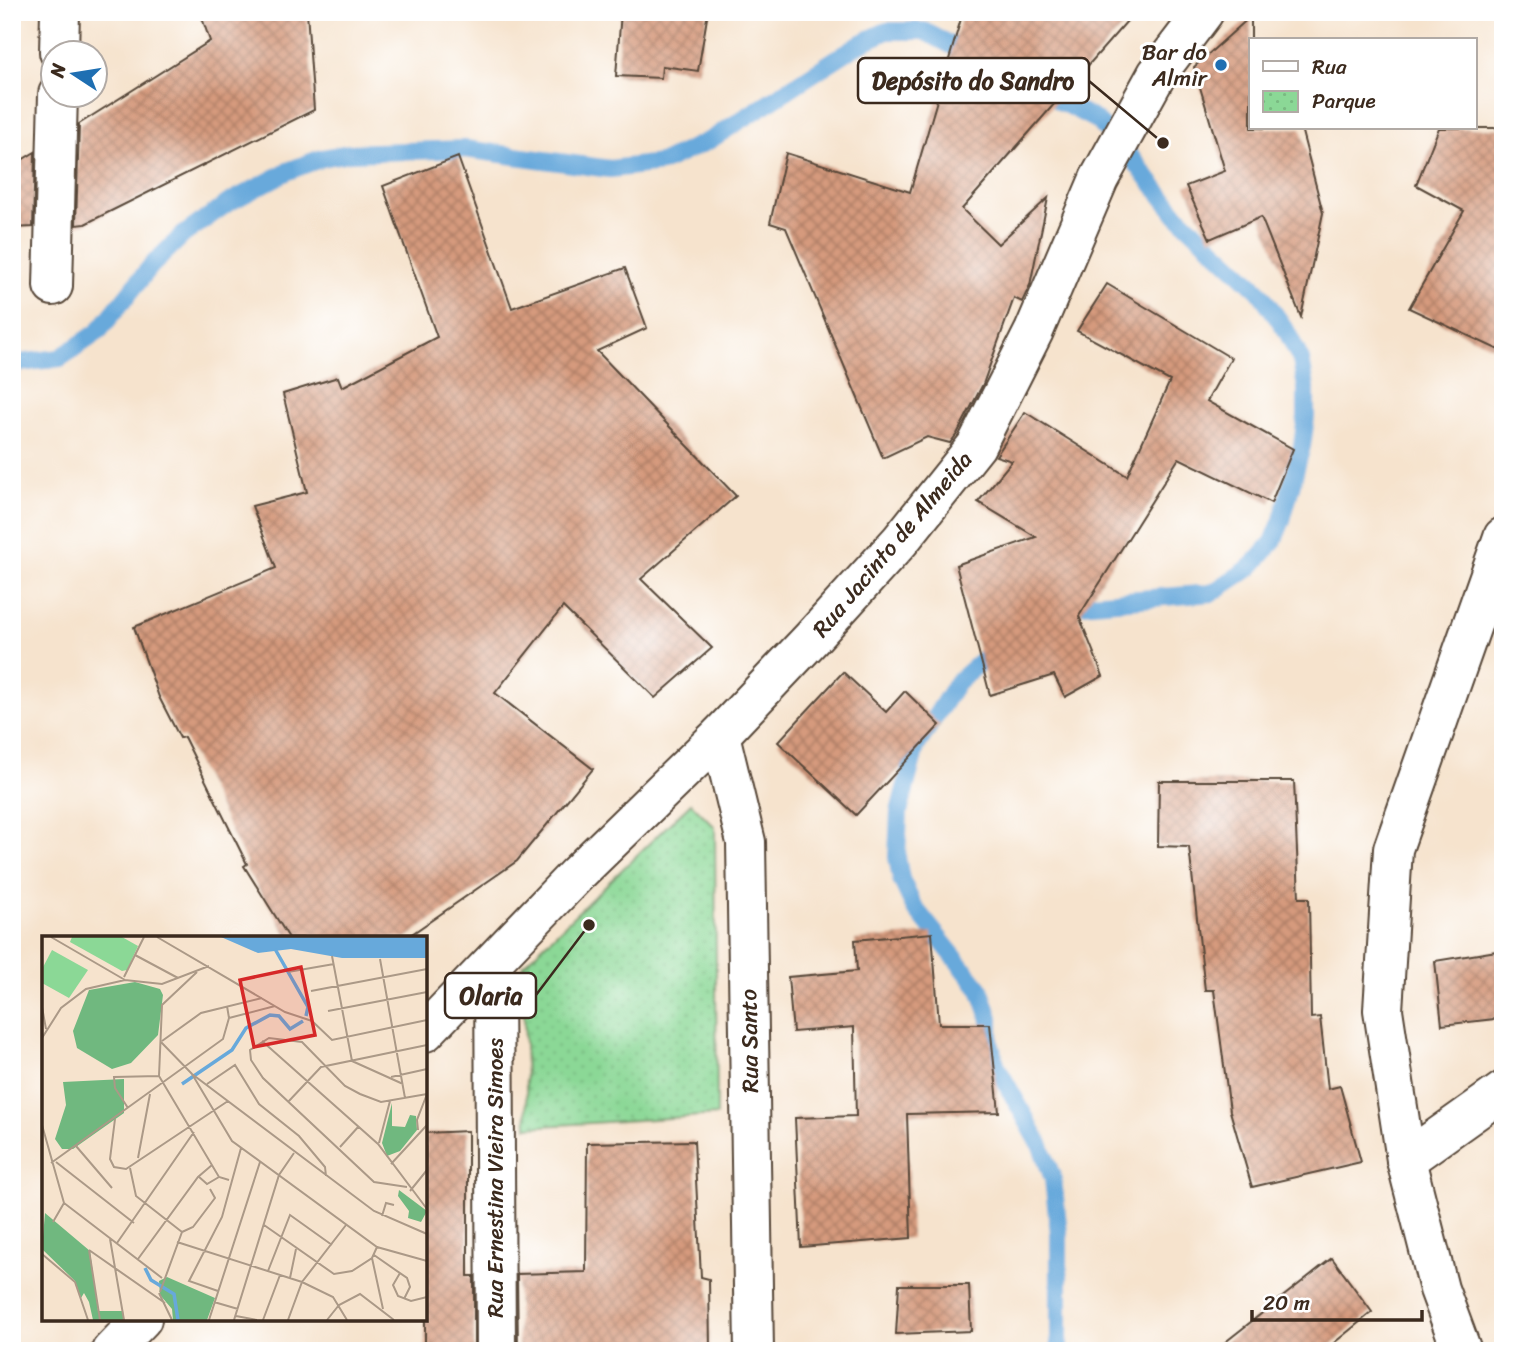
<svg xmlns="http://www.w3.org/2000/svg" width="1515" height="1363" viewBox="0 0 1515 1363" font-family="Sriracha,sans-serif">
<defs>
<pattern id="park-dots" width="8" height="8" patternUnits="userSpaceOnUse" patternTransform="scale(1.75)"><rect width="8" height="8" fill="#8bd896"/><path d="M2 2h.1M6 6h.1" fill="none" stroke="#79ba81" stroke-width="1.8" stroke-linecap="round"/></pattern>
<pattern id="building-cross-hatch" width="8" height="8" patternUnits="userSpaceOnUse" patternTransform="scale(1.75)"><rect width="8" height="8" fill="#d59a7d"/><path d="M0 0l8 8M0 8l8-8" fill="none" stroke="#ae7e66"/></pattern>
</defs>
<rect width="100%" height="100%" fill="#fff"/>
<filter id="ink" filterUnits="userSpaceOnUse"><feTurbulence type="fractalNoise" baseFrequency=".0143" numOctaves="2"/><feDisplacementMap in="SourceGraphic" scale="14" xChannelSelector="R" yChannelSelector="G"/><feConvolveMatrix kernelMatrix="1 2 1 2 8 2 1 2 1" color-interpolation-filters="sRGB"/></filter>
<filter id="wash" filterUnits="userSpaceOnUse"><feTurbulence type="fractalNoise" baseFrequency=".00686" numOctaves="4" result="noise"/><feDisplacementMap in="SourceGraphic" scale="28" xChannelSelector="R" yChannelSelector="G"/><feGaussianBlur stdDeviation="1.57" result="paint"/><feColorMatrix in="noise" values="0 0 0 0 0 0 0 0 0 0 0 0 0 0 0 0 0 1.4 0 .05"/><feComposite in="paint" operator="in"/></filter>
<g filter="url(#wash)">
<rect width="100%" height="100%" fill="#f6e3cd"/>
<path fill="url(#park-dots)" stroke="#63815a" stroke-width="2" d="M691 803 715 827 717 1115 527 1127 523 965Z"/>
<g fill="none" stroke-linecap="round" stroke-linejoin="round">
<g stroke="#67a9db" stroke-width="18">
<path d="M1036 89 1096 120 1124 148 1177 215 1259 291 1286 330 1301 360 1306 387V417L1302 446 1282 520 1273 542 1251 567 1212 593 1079 604 1064 608"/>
<path d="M12 364 60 358 98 332 151 266 183 235 228 203 288 171 322 158 349 153 465 149 610 169 661 163 710 140 859 44 887 31H924L974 57"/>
<path d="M998 646 957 682 916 747 899 812 897 857 901 879 914 907 980 989 990 1018V1043L997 1067 1041 1146 1053 1179 1059 1233V1351"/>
</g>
</g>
<g id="blocks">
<g fill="url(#building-cross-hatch)">
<path d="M200 12H307L314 110 85 224 76 225 79 124 210 41Z"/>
<path d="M621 12H708L698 71 662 66 661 78 616 76Z"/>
<path d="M963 12H1135L962 209 998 244 1048 198 1030 285 1022 302 1014 298 983 384 957 434 950 443 927 437 883 458 786 228 770 223 786 153 910 192Z"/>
<path d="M1251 16V128H1301L1323 213 1301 317 1261 217 1210 239 1186 186 1225 171 1194 67Z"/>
<path d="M1439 128H1503V352L1409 308 1464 211 1416 185Z"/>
<path d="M35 152 33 227 12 228V166Z"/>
<path d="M458 157 512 308 625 268 647 328 597 351 736 496 641 579 712 648 655 698 563 607 495 693 593 769 517 861 406 938H289L244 866 247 864 184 737 180 738 159 697 134 627 276 568 252 506 307 492 283 394 338 377 342 387 437 337 383 186Z"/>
<path d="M1107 284 1231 358 1207 401 1293 449 1271 503 1179 458 1079 616 1103 676 1065 697 1054 675 990 695 956 565 1036 537 978 502 1012 461 996 456 1025 412 1127 476 1170 381 1077 331Z"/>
<path d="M843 672 886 712 905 691 940 725 856 815 778 742Z"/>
<path d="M1159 781H1294L1299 898H1309L1311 1018 1320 1017 1328 1089 1340 1086 1361 1162 1252 1187 1230 1111 1214 990H1205L1189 847 1158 846Z"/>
<path d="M932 933 939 1024H990L999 1112 907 1114 911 1238 801 1247 795 1118 856 1116 854 1027 793 1032 788 977 857 971 855 940Z"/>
<path d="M1503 950V1018L1442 1025 1435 961Z"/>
<path d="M468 1131V1276H474V1351H425V1133Z"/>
<path d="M694 1141 701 1277 709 1279 710 1351H518L517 1274 586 1272 587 1143Z"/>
<path d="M1332 1258 1372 1312 1324 1351H1214Z"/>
<path d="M899 1285H969L971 1331 896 1334Z"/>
</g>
</g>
</g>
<g filter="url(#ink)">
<use href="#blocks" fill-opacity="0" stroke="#574638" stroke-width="2"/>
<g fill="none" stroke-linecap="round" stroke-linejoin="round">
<defs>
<g id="minor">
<path d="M59 52 60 12"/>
<path d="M53 286 58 94"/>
<path d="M720 735 746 842 754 1351"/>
<path d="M494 963 496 1351"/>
<path d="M1406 1160 1503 1091"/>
<path d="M1462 1351 1439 1289 1406 1160 1383 1010 1393 849 1503 537"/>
</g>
<g id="tertiary">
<path d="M425 1032 577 874 720 735 811 639 900 541 976 446 1034 331 1099 179 1157 74 1204 12"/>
<path d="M111 1351 142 1319"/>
</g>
</defs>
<use href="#minor" stroke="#574638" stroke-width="42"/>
<use href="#tertiary" stroke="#574638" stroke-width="42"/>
<use href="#minor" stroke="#fff" stroke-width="38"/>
<use href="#tertiary" stroke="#fff" stroke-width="38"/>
</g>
</g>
<circle fill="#1f6fb2" stroke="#fff" stroke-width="2.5" cx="1221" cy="65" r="7"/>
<g text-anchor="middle" stroke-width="6" stroke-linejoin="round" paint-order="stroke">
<g font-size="23" fill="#3b2a1e" stroke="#fff" text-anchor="end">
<text x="1207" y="60">Bar do<tspan x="1207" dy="26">Almir</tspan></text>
</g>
<g font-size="23" fill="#3b2a1e" stroke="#fff">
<text transform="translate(892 544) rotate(-50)" y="8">Rua Jacinto de Almeida</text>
<text transform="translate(749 1041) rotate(-91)" y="8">Rua Santo</text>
<text transform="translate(495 1178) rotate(-90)" y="8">Rua Ernestina Vieira Simoes</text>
</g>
</g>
<g transform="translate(42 936)">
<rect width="385" height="385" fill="#f6e3cd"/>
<path d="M30 1H80L96 10 85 34 80 35 28 6Z" fill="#8bd896"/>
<path d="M93 46 118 53 121 59 116 99 89 127 70 133 35 112 31 95 47 54ZM82 143V177L31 213H20L13 203 24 169 21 146ZM350 167V190L363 191 368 179 374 180 375 194 358 215 345 220 340 207ZM357 254 385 275 379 286 366 282 367 275 356 260ZM3 277 48 315 56 375H81L82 384H51L47 366 42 357 39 362 33 345 0 313ZM125 341 173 362 165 384H131L130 373 118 359 117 345Z" fill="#70b87f"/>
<path d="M10 14 46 34 27 62 0 47V33Z" fill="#8bd896"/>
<path d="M179 1H385V22H300L249 13 216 17Z" fill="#67a9db"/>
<path fill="none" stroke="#67a9db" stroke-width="3.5" d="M233 13 266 71 264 80M140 148 190 114 204 92 228 79 237 80 248 93 261 85M103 332 109 344 132 358 136 384"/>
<path fill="none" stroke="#ab9987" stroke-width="2" d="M9 1 83 44M115 1 243 76 270 85 290 104 385 84M93 19 136 42M290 20 310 125M338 23 363 162M155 36 120 69 117 140 177 241 187 244M246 36 292 28M82 41 102 1M269 55 385 33M0 71 4 93M286 75 385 56M187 82 233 70M0 102 19 72 44 53 83 44 120 48 167 30M120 105 159 77 220 62M220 105 336 208 385 273M119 106 150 138 332 275 385 298M310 125 361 148M150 138 190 205 335 311 385 325M349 141 385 133M165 148 193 129 217 168 257 200 283 231 284 240M246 166 279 131 385 109M86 172 73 152 72 141 117 140M73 183 68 223 72 231 84 233 186 165M0 189 22 267 120 342M376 194 375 184 385 158M337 207 348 165M34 210 70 252M298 211 317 190M96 222 108 158M14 226 92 287M9 227 181 103 187 82 185 70M349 228 385 189M88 232 94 260 140 296M156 240 165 248 177 241M365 251 332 246 221 142 209 124 208 114 227 102 260 106 303 150 318 158 339 166 385 158M368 255 385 234M340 280 344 267 352 269M11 286 22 267M222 289 292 338 310 335 330 322 335 311M140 296 151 291 173 262 168 253M68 303 82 384M135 306 260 346 291 361 305 384M75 307 152 196M47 314 123 367M47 314 58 384M0 318 33 346 46 384M332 319 365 342 368 351 362 363M330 322 341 373M96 323 156 241 170 229M226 335 248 279 290 309M358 337 351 349 356 360 369 365 385 361M248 342 254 313M176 355 147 345 180 281 199 212M118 356 140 296M117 357 130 384M172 366 196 373M194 380 215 384M167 384 218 226M192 384 237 239 252 217M221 384 238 339M246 384 260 346 304 289M285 384 297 369 318 358 352 384"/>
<path fill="#d62828" fill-opacity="0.15" stroke="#d62828" stroke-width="3.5" d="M259 31 273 99 212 111 198 44Z"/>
<rect width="385" height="385" fill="none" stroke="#3b2a1e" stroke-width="3.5"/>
</g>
<path fill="none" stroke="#3b2a1e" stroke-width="2.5" d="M1163 143L1089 81M589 925L536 995"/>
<g fill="#3b2a1e" stroke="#fff" stroke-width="2.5">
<circle cx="1163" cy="143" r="7"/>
<circle cx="589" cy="925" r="7"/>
</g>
<g fill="#fff" stroke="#3b2a1e" stroke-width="2.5">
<rect x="858" y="58" width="231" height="45" rx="7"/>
<rect x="445" y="973" width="91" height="45" rx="7"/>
</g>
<g font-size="24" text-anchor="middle" font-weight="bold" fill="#3b2a1e">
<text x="973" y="89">Depósito do Sandro</text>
<text x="491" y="1004">Olaria</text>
</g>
<rect width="1515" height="1363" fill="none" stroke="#fff" stroke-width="42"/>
<rect x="1249" y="38" width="228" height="91" fill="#ffffff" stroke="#b1aaa5" stroke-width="2"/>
<rect x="1263" y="61" width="35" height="10" fill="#ffffff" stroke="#b1aaa5" stroke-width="2"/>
<text x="1312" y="74" font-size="21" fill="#3b2a1e">Rua</text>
<rect x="1263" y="91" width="35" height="21" fill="url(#park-dots)" stroke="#b1aaa5" stroke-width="2"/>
<text x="1312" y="108" font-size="21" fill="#3b2a1e">Parque</text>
<g transform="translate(74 74) rotate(282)"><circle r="33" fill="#ffffff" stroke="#b1aaa5" stroke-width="2"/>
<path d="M0-5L12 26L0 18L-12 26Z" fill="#1f6fb2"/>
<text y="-10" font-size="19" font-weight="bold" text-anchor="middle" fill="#3b2a1e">N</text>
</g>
<path d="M1252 1310v10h170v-10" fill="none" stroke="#3b2a1e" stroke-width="3.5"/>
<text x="1263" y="1310" font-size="21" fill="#3b2a1e" stroke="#ffffff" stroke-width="5" paint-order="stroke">20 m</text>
</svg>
